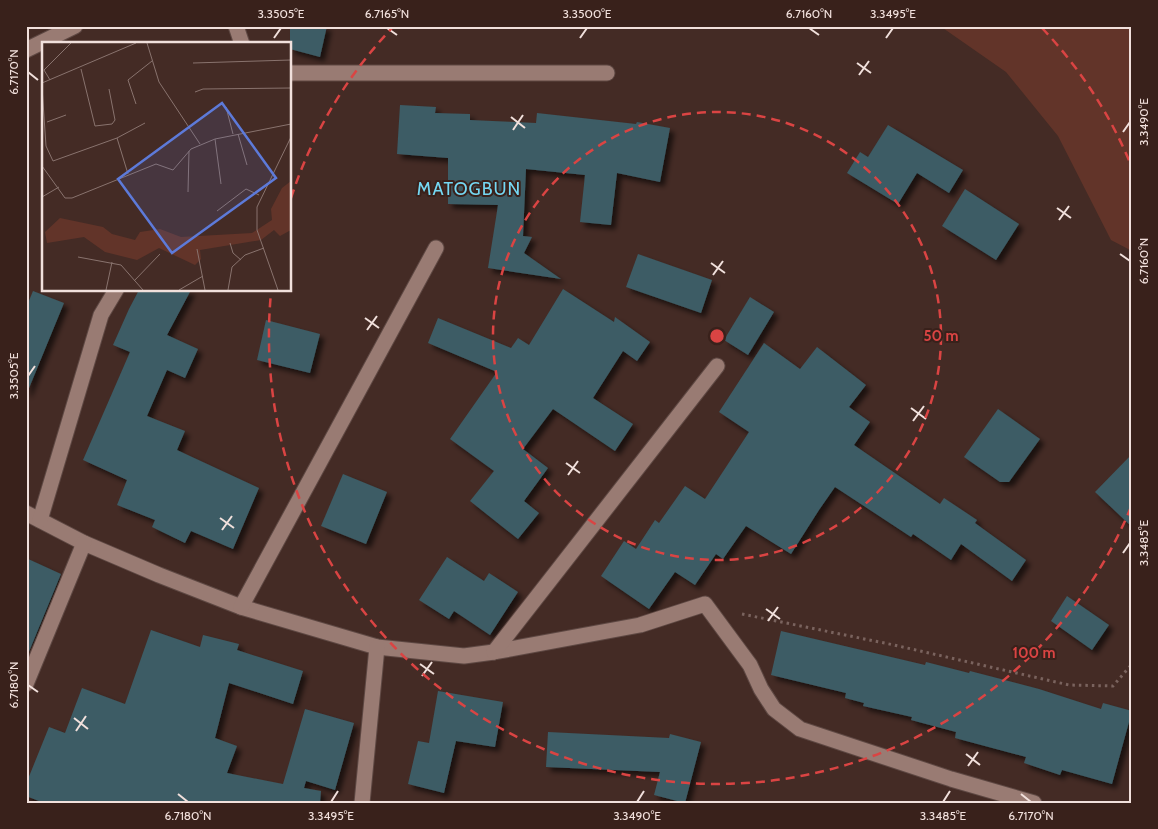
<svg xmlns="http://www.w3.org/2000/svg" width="1158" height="829" viewBox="0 0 1158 829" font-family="Cabin,sans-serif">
<defs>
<filter id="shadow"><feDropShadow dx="4.5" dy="4.5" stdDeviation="2.5" flood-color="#0009"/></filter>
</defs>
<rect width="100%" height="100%" fill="#442b25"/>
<path fill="#623429" d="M940 26H1132V251L1111 240 1058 136 1006 72Z"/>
<g fill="#3c5c65" filter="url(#shadow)">
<path d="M290 26H327L320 57 290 49Z"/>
<path d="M400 105 436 107 435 113 470 114V120L536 123 537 113 636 124 637 122 670 128 660 182 617 173 611 225 580 222 585 175 526 169 523 236 532 237 524 253 561 279 488 268 498 205 448 204V158L397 154Z"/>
<path d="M888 125 963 170 949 193 917 173 898 204 847 173 860 152 868 157Z"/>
<path d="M965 189 1019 224 996 260 942 226Z"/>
<path d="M638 254 712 280 701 313 626 287Z"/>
<path d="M563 289 614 322 615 317 650 342 637 361 623 351 593 398 633 424 615 451 553 409 523 449 548 468 524 501 539 513 518 539 470 501 494 471 450 439 497 372 428 343 438 318 511 348 518 338 529 345Z"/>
<path d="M139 290H191L167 335 198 349 185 378 167 370 147 416 185 431 177 450 259 488 233 549 191 531 185 543 152 527 155 520 117 505 127 480 83 460 130 352 113 345 129 309Z"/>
<path d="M33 291 64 303 27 393H26V308Z"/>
<path d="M750 297 774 312 748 355 724 340Z"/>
<path d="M266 320 320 334 310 373 257 360Z"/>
<path d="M764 343 800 369 817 347 866 385 849 407 870 422 854 445 940 504 944 498 977 520 975 523 1026 560 1012 581 961 544 951 560 913 534 911 537 835 487 819 510 791 554 746 526 723 559 716 554 695 585 675 572 649 609 601 576 624 541 636 549 655 520 659 523 685 486 705 499 749 432 719 412Z"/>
<path d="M998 409 1040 439 1009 482H1000L964 457Z"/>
<path d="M1132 454V527L1095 492Z"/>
<path d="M343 474 387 492 366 544 321 526Z"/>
<path d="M447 557 484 581 489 573 518 592 490 635 454 611 449 619 419 600Z"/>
<path d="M26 558 61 574 26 659Z"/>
<path d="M1067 596 1109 625 1092 650 1051 621Z"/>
<path d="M151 630 200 647 203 635 239 644 237 650 303 671 293 704 229 683 215 738 237 746 227 773 283 784 305 709 354 723 335 790 306 781 304 788 321 791 320 803H44L26 796V784L49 727 65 733 82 688 125 704Z"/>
<path d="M781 631 925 665 926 662 969 673 970 671 1039 689 1101 709 1103 703 1132 711 1112 784 1062 770 1060 775 1024 763 1026 757 955 738 956 732 911 720 912 717 863 706 864 703 845 698 846 693 771 675Z"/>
<path d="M438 691 503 702 495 747 456 741 444 793 408 784 418 741 429 743Z"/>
<path d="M548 732 669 738 670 734 701 742 685 803 654 795 660 772 546 767Z"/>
</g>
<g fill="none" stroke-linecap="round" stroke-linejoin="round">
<defs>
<g id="minor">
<path d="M236 26 242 44"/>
<path d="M26 50 75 26"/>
<path d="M290 73H607"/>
<path d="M26 513 84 543 159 575 241 607 377 647 464 656 494 652 640 625 705 604 750 665 761 689 774 709 800 729 951 779 1034 803"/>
<path d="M40 520 101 315 116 290"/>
<path d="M241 607 436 248"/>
<path d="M494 652 717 366"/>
<path d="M26 684 84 543"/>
<path d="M362 803 377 647"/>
</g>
</defs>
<use href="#minor" stroke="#5e4843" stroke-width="17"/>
<path stroke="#7a635e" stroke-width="3" stroke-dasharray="2.5 4" stroke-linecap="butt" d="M742 614 894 645 1069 685 1113 686 1132 664"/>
<use href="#minor" stroke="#997b73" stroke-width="15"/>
</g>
<path fill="none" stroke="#f1e0dc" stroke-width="2" d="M387 28 397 35M809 28 819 35M274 38 281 28M580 38 587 28M886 38 893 28M857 63 871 73M28 72 38 80M859 75 869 61M511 117 525 128M513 130 523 115M1123 132 1130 122M1057 208 1071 218M1059 220 1069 206M1120 254 1130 261M711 263 725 273M713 275 723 261M365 318 379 328M367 330 377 316M28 376 35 366M911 408 926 419M913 421 924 406M566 463 580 473M568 475 578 461M220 518 234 528M222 530 232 516M1123 553 1130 543M766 609 780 619M768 621 778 607M420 664 434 674M422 676 432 662M28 685 38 692M74 718 88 729M76 731 86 716M966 754 980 765M968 766 978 752M178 794 188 802M1021 794 1031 802M331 802 338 791M637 802 644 791M943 802 950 791"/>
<g fill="none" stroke="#da4443" stroke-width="2.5" stroke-dasharray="9 6">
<circle cx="717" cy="336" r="224"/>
<path d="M1131 507A448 448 0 0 1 271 293M291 198A448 448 0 0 1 392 28M1042 28A448 448 0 0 1 1131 165"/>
</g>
<g text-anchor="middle" stroke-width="4" stroke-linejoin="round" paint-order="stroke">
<g font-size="18" letter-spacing="1" fill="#75d8f3" stroke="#39211b">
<text x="469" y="195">MATOGBUN</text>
</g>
</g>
<g transform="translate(42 42)">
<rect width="249" height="249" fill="#442b25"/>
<path d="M249 139V188L238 194 232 188 219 198 158 208 159 217 153 223 117 206 95 218 63 210 42 195 5 201 3 190 18 176 61 185 70 192 93 198 98 190 118 187 139 195 210 191 230 178 229 167 240 146Z" fill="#623429"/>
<path fill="none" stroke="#89736e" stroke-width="1" d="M105 1 117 40 158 102M151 21 249 18M39 27 53 84 70 82 73 78 67 47M8 38 2 28 29 1M0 41 94 1M0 45 4 104 11 119 75 96 103 81M153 50 161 47 249 46M94 62 86 38 110 19M184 65 191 92M5 80 24 73M196 92 205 123M75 96 86 132M173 97 179 142M0 124 23 156H30L114 122 131 128 149 107 173 97 249 82M146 150 147 109M0 155 17 145M175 169 204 147 217 153M188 201 191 211 199 218M155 207 163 248M36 215 79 223 101 248M92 239 118 212M64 248 70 220M137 248 161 234M186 248 190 225 203 213 222 206M236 248 215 188V165L249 95"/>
<path fill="#5d7ad9" fill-opacity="0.15" stroke="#5d7ad9" stroke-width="2.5" d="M180 61 234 136 130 211 76 137Z"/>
<rect width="249" height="249" fill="none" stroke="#f1e0dc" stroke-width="2.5"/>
</g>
<circle cx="717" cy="336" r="8" fill="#da4443" stroke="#39211b" stroke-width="2.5"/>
<g font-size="15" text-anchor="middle" font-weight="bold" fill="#da4443" stroke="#39211b" stroke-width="4" stroke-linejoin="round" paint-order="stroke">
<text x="941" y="341">50 m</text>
<text x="1034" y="658">100 m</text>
</g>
<rect width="1158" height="829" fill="none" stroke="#39211b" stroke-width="55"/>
<rect x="28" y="28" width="1102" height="774" fill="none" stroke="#f1e0dc" stroke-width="2"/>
<g font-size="12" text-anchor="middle" fill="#f1e0dc">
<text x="281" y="18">3.3505°E</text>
<text x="387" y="18">6.7165°N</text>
<text x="587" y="18">3.3500°E</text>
<text x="809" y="18">6.7160°N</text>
<text x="893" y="18">3.3495°E</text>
<text transform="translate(14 72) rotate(-90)" y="4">6.7170°N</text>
<text transform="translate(1144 122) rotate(-90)" y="4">3.3490°E</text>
<text transform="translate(1144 261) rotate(-90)" y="4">6.7160°N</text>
<text transform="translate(14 376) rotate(-90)" y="4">3.3505°E</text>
<text transform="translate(1144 543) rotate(-90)" y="4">3.3485°E</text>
<text transform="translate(14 685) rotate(-90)" y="4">6.7180°N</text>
<text x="188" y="820">6.7180°N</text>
<text x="331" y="820">3.3495°E</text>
<text x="637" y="820">3.3490°E</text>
<text x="943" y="820">3.3485°E</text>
<text x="1031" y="820">6.7170°N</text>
</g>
</svg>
